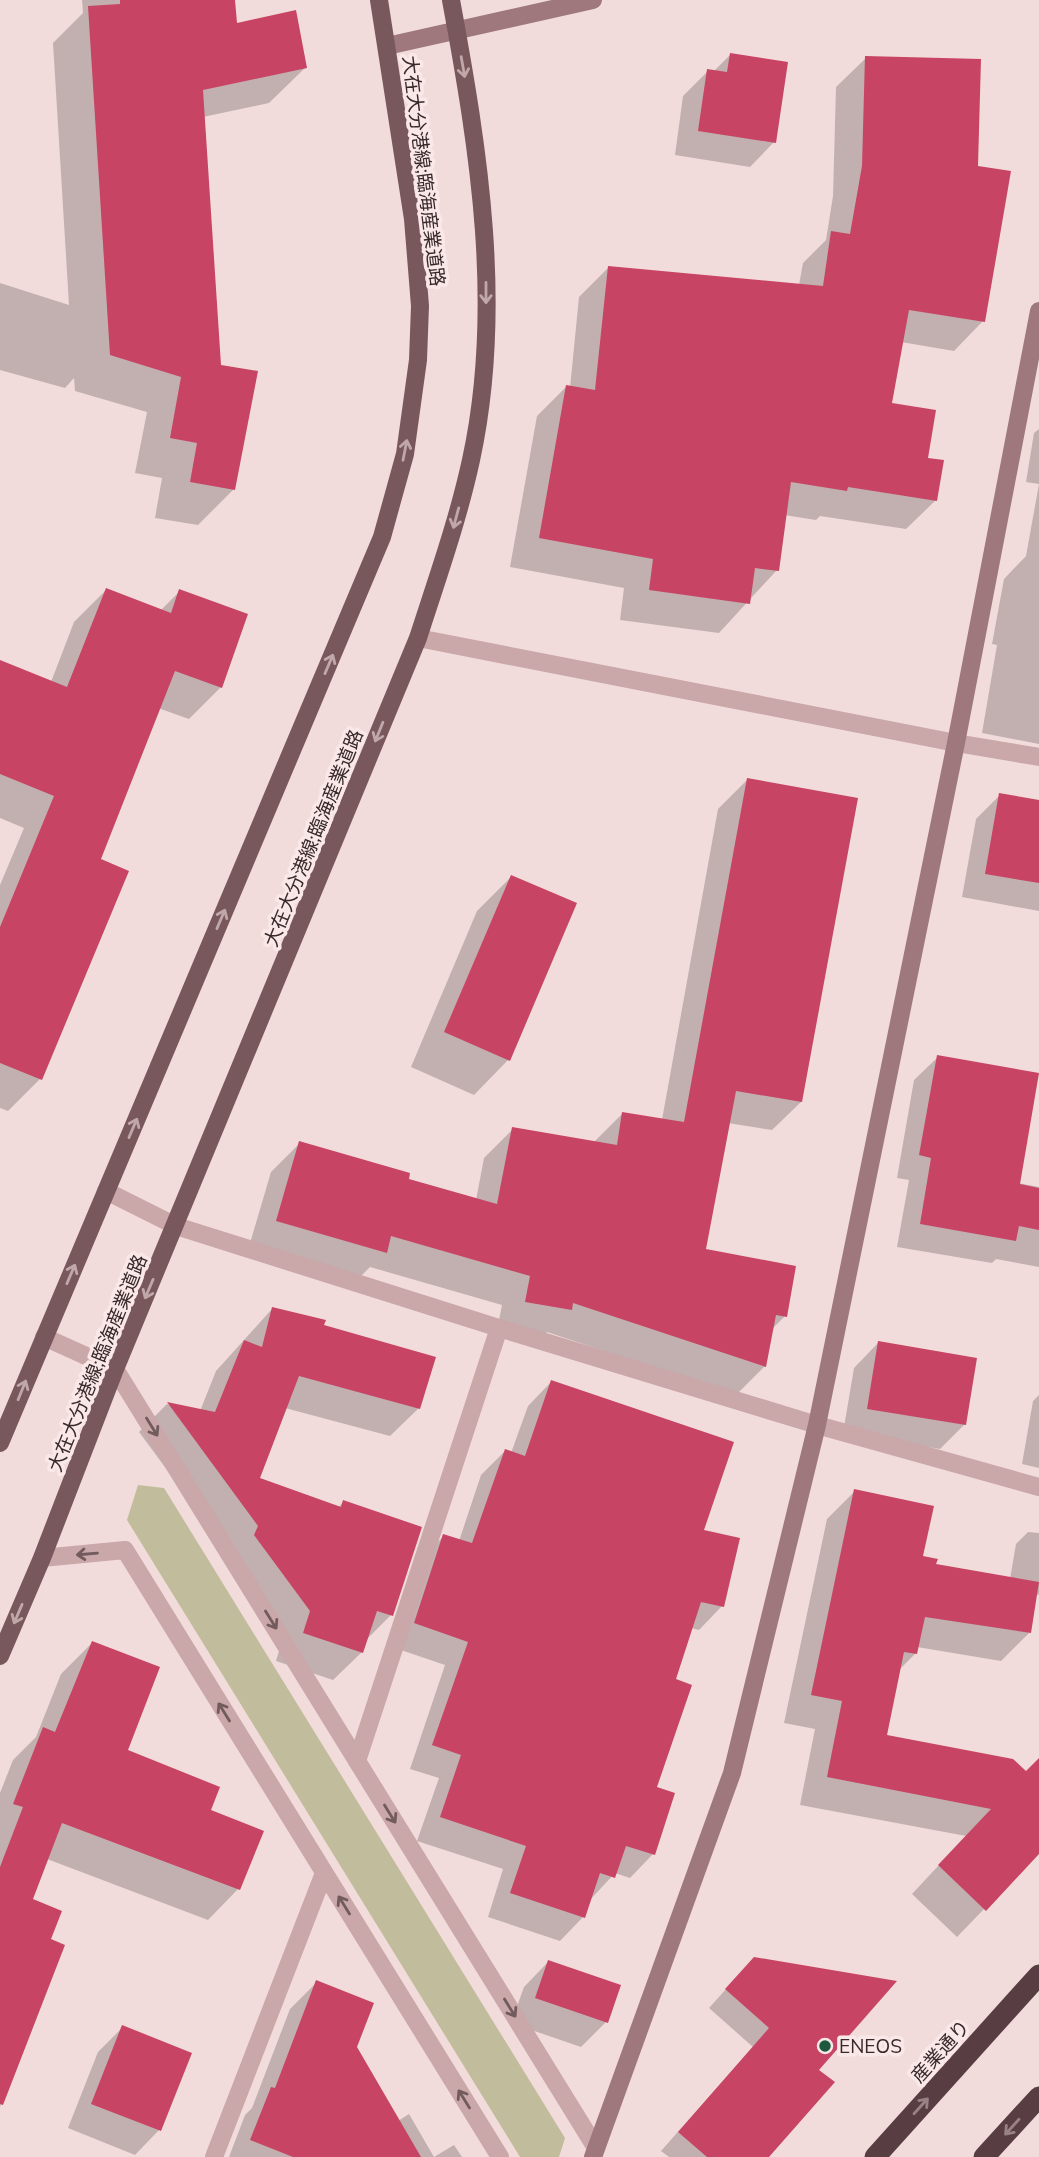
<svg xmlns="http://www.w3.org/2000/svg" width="1039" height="2157" viewBox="0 0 1039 2157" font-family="Mulish,'Noto Sans JP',sans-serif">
<rect width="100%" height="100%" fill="#f2dcdb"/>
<path fill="#c1bc9b" d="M138 1485 164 1488 565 2138 559 2157H520L127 1520Z"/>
<g fill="#0003">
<path d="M82 0H233L235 25 305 68 269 103 203 117 219 366 234 489 198 525 155 518 162 478 135 473 147 412 75 391 74 378 65 388 0 370V283L69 305 53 43 83 13Z"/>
<path d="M730 55 774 142 750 167 675 155 683 96 708 71 713 72Z"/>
<path d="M866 58 976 167 983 321 954 351 901 342 890 405 926 459 936 500 906 529 820 516 816 520 784 515 777 570 719 633 620 620 624 588 510 567 537 416 566 387 570 388 579 297 609 267 799 285 803 263 826 240 833 196 836 87Z"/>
<path d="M1039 429V744L982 733 997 645 992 644 1004 579 1026 556 1039 484 1026 482 1034 433Z"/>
<path d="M106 590 160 611 180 591 221 687 189 719 158 708 99 860 40 1079 8 1111 0 1108V885L24 828 0 818V662L51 682 74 622Z"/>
<path d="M747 780 801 1102 772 1130 728 1123 704 1250 785 1316 772 1329 765 1366 736 1395 547 1332 541 1338 497 1330 502 1305 370 1267 356 1281 248 1250 271 1172 300 1143 406 1180 476 1200 484 1158 513 1129 593 1143 622 1114 662 1120 718 809Z"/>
<path d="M1000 795 1039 802V911L962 897 976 819Z"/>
<path d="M511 877 508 1060 474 1095 411 1067 477 911Z"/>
<path d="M938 1057 1018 1183 1039 1187V1267L996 1259 992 1263 897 1247 909 1180 897 1178 914 1080Z"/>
<path d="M272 1309 322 1326 419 1408 390 1436 285 1408 258 1479 338 1508 343 1502 391 1615 366 1640 362 1652 333 1680 276 1661 282 1641 230 1555 139 1432 167 1404 200 1411 216 1371Z"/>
<path d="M878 1343 965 1424 940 1449 843 1433 854 1368Z"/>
<path d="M551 1382 702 1531 722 1606 699 1630 691 1628 674 1681 654 1788 653 1854 630 1878 615 1873 590 1900 583 1917 560 1941 488 1917 503 1869 417 1841 439 1778 410 1769 445 1665 392 1647 420 1560 444 1536 459 1541 481 1475 505 1451 511 1453 528 1406Z"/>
<path d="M1039 1395V1468L1022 1464 1033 1401Z"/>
<path d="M855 1491 921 1558 934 1566 1010 1579 1016 1544 1028 1532 1039 1533V1595L1035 1594 1029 1633 1001 1661 917 1647 916 1653 898 1671 885 1736 1039 1785V1852L957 1937 912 1894 966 1836 800 1805 815 1729 784 1723 827 1519Z"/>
<path d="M92 1643 126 1751 208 1811 238 1889 208 1920 47 1859 31 1900 48 1940 63 1946 0 2107V1793L13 1760 36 1737 61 1674Z"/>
<path d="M754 1958 817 2070 767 2157H669L661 2151 753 2047 709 2008Z"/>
<path d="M548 1962 606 2022 581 2047 511 2023 524 1987Z"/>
<path d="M317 1982 398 2121 409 2114 434 2157H229L245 2115 252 2108 290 2009Z"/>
<path d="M123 2027 190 2054 159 2130 135 2155 68 2128 98 2052Z"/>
<path d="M454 2145 462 2157H434Z"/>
</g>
<g fill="#c74464">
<path d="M120 0H235L237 23 296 10 307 68 203 90 221 365 258 371 235 490 190 482 197 443 170 438 181 377 110 355 88 6 120 4Z"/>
<path d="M730 53 788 62 776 143 698 131 707 69 727 72Z"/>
<path d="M865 56 981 59 978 166 1011 171 985 322 909 310 892 403 936 410 928 458 944 460 937 501 848 487 847 491 791 482 779 571 755 568 750 604 649 590 653 559 539 538 566 385 595 390 608 266 823 286 831 231 850 234 862 166Z"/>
<path d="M106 588 171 613 179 589 248 614 222 688 175 671 101 859 129 871 42 1080 0 1063V927L54 796 0 774V660L67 687Z"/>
<path d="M747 778 858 798 802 1102 736 1091 706 1249 796 1266 787 1317 776 1315 766 1367 573 1303 572 1310 525 1302 530 1276 391 1236 387 1253 276 1221 299 1141 410 1173 409 1179 497 1204 512 1127 617 1145 622 1112 684 1122Z"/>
<path d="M999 793 1039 800V883L985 874Z"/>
<path d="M511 875 577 903 510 1061 444 1032Z"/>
<path d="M937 1055 1039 1073 1020 1184 1039 1188V1230L1019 1226 1016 1241 920 1224 931 1158 919 1155Z"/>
<path d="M272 1307 326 1320 324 1325 436 1357 420 1409 299 1376 260 1478 341 1507 343 1500 422 1527 393 1616 377 1611 363 1653 303 1633 310 1611 254 1535 258 1526 167 1402 215 1412 244 1340 262 1347Z"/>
<path d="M878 1341 977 1358 966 1425 867 1409Z"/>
<path d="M551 1380 734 1442 704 1530 740 1538 724 1607 701 1602 676 1679 692 1685 657 1787 675 1793 655 1855 626 1846 615 1878 600 1873 585 1918 510 1893 526 1846 440 1817 461 1755 432 1745 468 1642 414 1623 443 1534 472 1543 505 1449 525 1456Z"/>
<path d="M854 1489 934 1506 923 1556 938 1559 936 1564 1039 1582 1031 1633 925 1617 917 1654 904 1652 887 1735 1013 1759 1026 1771 1039 1758V1854L986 1911 938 1865 991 1809 827 1777 842 1701 811 1695Z"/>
<path d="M92 1641 160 1667 128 1750 220 1787 211 1810 264 1831 240 1890 62 1823 33 1899 62 1911 51 1939 65 1945 3 2105 0 2104V1867L23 1807 13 1804 43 1727 55 1732Z"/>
<path d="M754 1957 897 1981 819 2070 835 2082 769 2157H707L678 2132 769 2028 725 1989Z"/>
<path d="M548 1960 621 1985 608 2023 535 1998Z"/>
<path d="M316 1980 374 2003 357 2047 421 2157H293L250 2140 271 2087 275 2088Z"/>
<path d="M122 2025 192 2053 161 2131 91 2104Z"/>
</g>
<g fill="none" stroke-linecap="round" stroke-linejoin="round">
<g stroke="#caa7a8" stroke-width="18">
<path d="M418 638 956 743 1039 757"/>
<path d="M106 1191 176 1226 499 1328 817 1425 1039 1487"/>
<path d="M44 1337 115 1369 596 2148"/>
<path d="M42 1558 125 1550 500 2157"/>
<path d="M357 1761 499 1328"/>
<path d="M214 2157 324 1873"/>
</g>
<g stroke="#9e787d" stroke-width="18">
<path d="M387 46 593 0"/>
<path d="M593 2157 732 1773 817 1425 956 743 1039 311"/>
</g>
<g stroke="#79585d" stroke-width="18">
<path d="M0 1443 382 537 405 454 418 360 420 306 413 219 379 0"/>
<path d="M0 1656 42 1558 115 1369 418 638C437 579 458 520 471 460 504 308 479 151 451 0"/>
</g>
<g stroke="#583e43" stroke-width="21">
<path d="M875 2157 1039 1975"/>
<path d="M984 2157 1039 2097"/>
</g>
</g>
<defs><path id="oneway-shaft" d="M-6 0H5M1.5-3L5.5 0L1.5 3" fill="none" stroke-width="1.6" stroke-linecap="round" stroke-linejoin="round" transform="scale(1.75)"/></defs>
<g stroke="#c0a7a9">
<use href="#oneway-shaft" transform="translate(463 67) rotate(80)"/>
<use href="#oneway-shaft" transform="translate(486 293) rotate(90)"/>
<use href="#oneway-shaft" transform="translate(405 450) rotate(-79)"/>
<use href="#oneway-shaft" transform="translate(456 518) rotate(105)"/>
<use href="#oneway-shaft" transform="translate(329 664) rotate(-67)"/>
<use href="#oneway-shaft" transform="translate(379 732) rotate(112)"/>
<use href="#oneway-shaft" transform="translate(221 919) rotate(-67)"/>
<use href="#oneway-shaft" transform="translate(133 1128) rotate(-67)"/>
<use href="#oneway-shaft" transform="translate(71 1274) rotate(-67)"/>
<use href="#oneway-shaft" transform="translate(149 1289) rotate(113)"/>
<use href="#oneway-shaft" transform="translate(22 1390) rotate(-68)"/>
<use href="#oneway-shaft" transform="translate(18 1614) rotate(113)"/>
</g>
<g stroke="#725b5c">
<use href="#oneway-shaft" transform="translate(152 1427) rotate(58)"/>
<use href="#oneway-shaft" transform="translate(87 1554) rotate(175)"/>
<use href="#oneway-shaft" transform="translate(271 1620) rotate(58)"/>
<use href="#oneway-shaft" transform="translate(224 1712) rotate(-122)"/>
<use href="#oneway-shaft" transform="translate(390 1814) rotate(58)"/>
<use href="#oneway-shaft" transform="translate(344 1905) rotate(-122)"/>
<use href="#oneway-shaft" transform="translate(510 2008) rotate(58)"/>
<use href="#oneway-shaft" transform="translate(464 2099) rotate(-122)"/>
</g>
<g stroke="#998285">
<use href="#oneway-shaft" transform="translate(921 2106) rotate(-48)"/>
<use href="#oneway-shaft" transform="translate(1012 2127) rotate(132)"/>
</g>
<circle fill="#1c593f" stroke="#fae8e8" stroke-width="2.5" cx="825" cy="2046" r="7"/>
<g text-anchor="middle" stroke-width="7" stroke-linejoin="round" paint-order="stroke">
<g font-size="19" fill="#37282a" stroke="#fae8e8">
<text transform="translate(424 171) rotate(83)" y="7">大在大分港線;臨海産業道路</text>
<text transform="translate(313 838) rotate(-68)" y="7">大在大分港線;臨海産業道路</text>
<text transform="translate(97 1363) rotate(-68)" y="7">大在大分港線;臨海産業道路</text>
<text transform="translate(940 2051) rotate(-48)" y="7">産業通り</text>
</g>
<g font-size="19" fill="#37282a" stroke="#fae8e8" text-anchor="start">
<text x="839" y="2053">ENEOS</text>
</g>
</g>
</svg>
